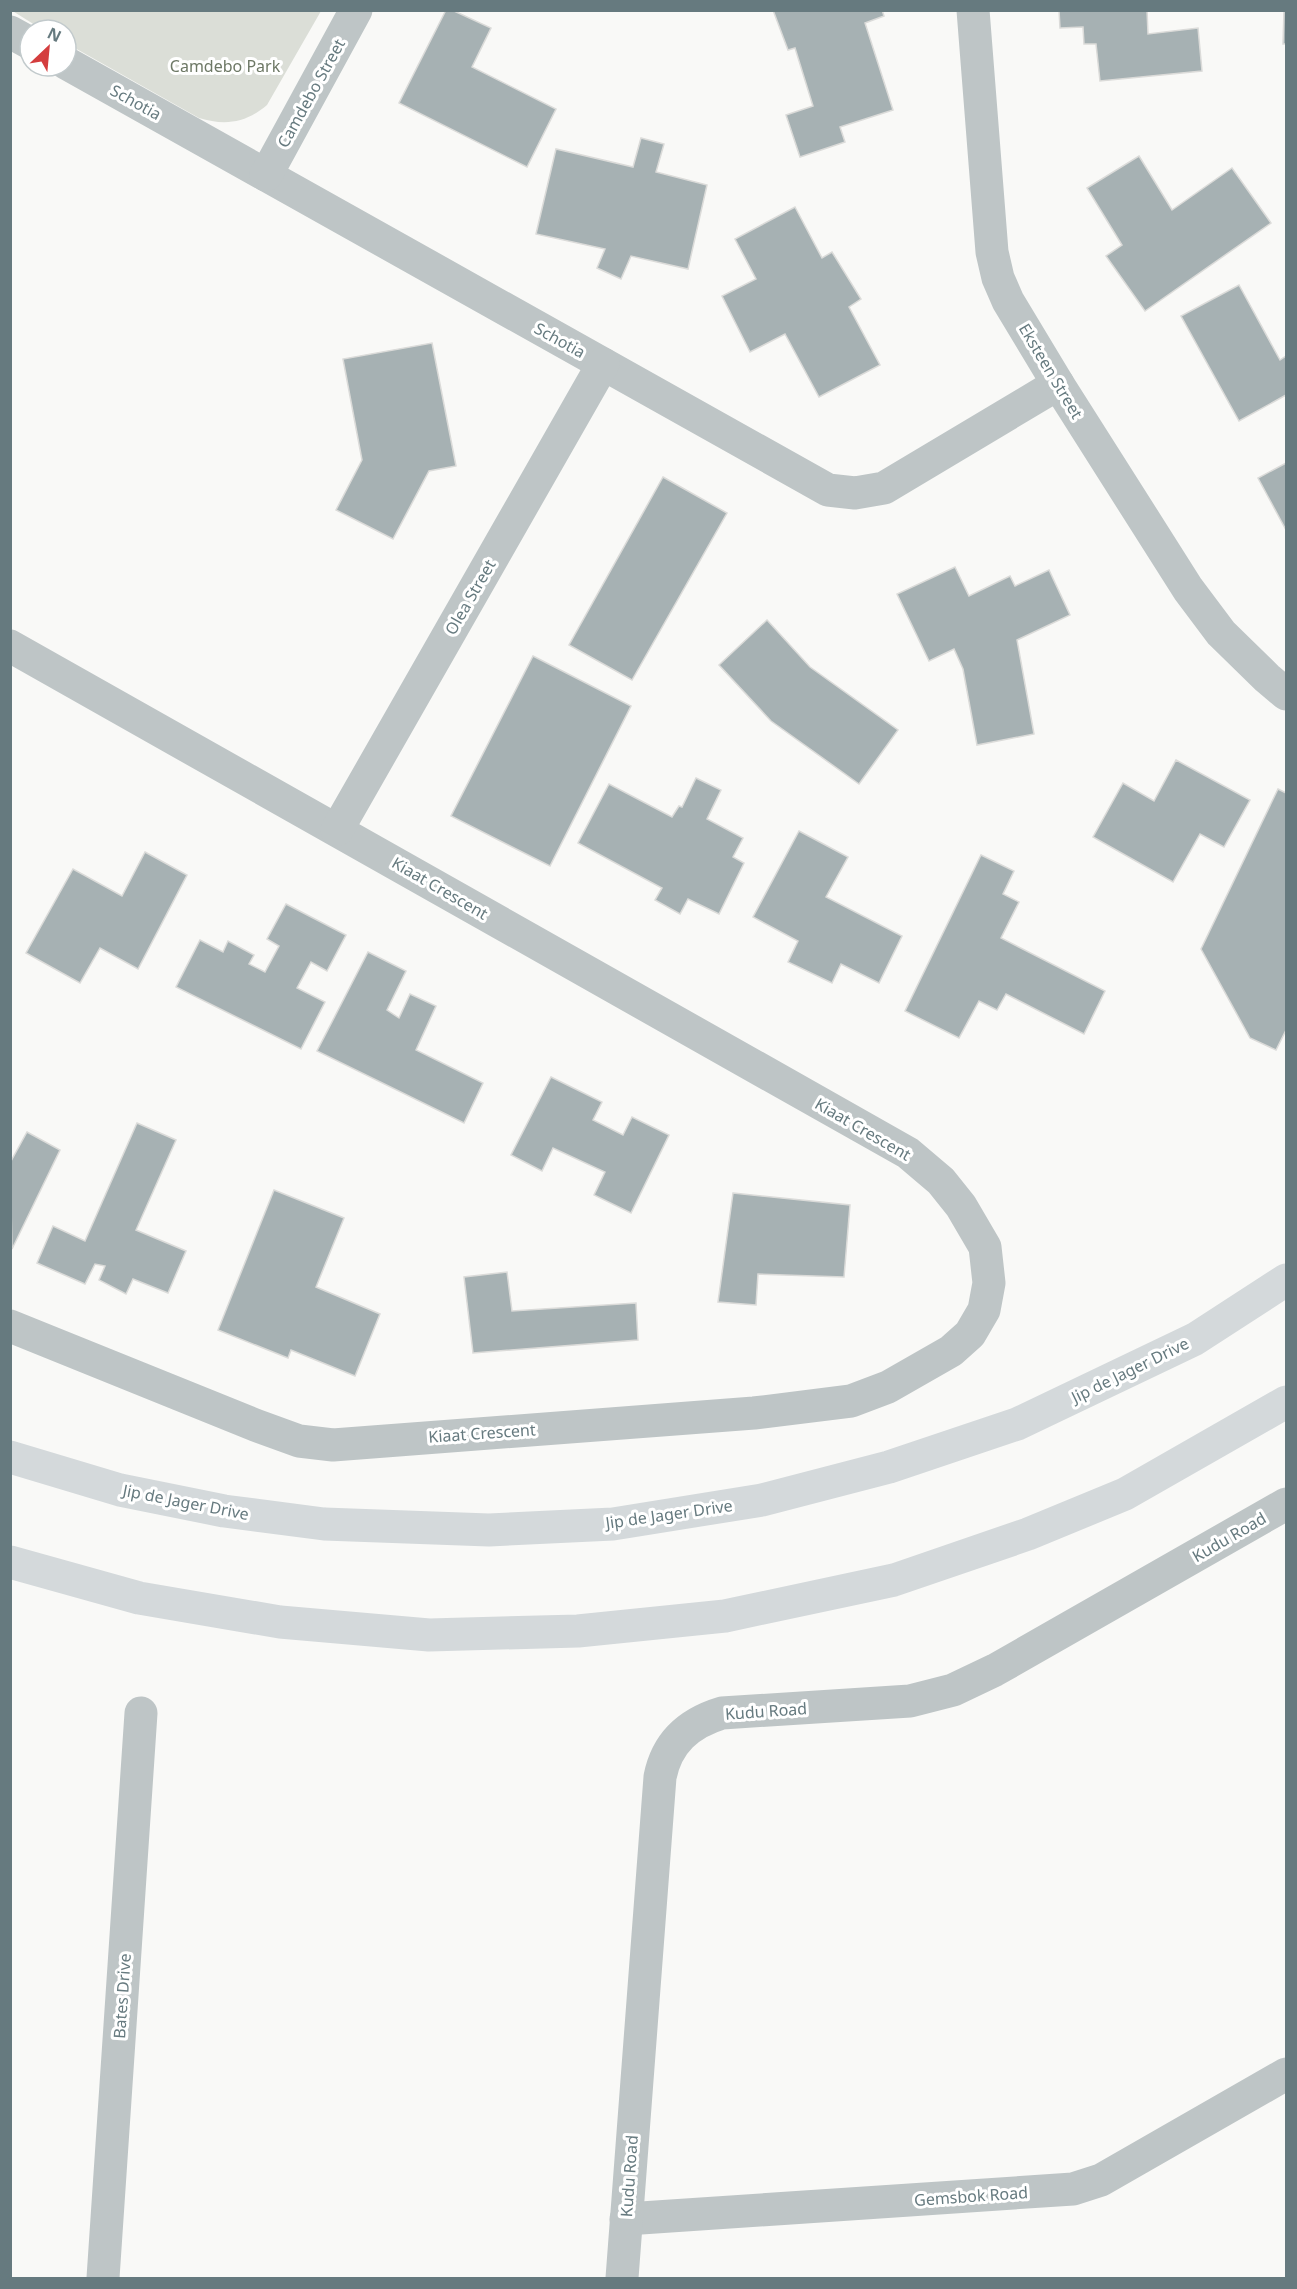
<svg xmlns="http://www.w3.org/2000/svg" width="1297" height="2289" viewBox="0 0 1297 2289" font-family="'Noto Sans',sans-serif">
<rect width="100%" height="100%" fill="#f9f9f7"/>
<path fill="#dbded7" d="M11 10H321V11L267 105C246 123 225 126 199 118L66 43V30H43Z"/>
<g fill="#a6b1b3" stroke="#dbdbd9" stroke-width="1.5">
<path d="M446 10H452L491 28 472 67 556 109 527 167 399 103Z"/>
<path d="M773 10H882L884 16 865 23 893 110 840 127 845 142 800 157 786 115 813 106 795 48 788 50Z"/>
<path d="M1059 10H1147L1148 34 1198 28 1202 71 1100 81 1096 44H1084L1083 27 1060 28Z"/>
<path d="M1284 10H1286V44H1283Z"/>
<path d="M641 138 664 144 656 172 707 185 688 269 631 256 621 279 597 268 605 249 536 234 556 149 633 167Z"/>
<path d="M1139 156 1172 210 1232 168 1271 223 1145 311 1106 256 1122 245 1087 188Z"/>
<path d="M795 207 822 258 832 252 861 299 849 307 880 365 819 397 785 334 750 352 722 296 756 279 735 239Z"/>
<path d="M1239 285 1280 360 1286 356V395L1239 421 1181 316Z"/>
<path d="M432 343 456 466 429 471 393 539 336 510 362 460 343 359Z"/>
<path d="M1286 463V530L1258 478Z"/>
<path d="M663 477 727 513 632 680 569 645Z"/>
<path d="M955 567 969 596 1010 576 1015 586 1049 570 1070 615 1017 640 1034 734 977 745 963 669 954 649 929 661 897 594Z"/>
<path d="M767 620 810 667 898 730 859 784 771 721 719 665Z"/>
<path d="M533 656 631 706 550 866 451 816Z"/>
<path d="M1176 760 1250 800 1224 847 1200 834 1173 882 1093 837 1123 783 1154 801Z"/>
<path d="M696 778 721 790 707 819 743 838 733 857 744 863 719 914 688 899 680 914 655 900 662 888 578 843 609 784 672 817 679 806 682 807Z"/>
<path d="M1278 789 1286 793V1030L1276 1050 1250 1038 1201 949Z"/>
<path d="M799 831 848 857 826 897 902 936 879 983 841 964 832 983 788 962 798 941 753 917Z"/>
<path d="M145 852 187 875 138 969 100 948 80 983 26 953 73 869 122 896Z"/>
<path d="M981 855 1014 871 1003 894 1019 902 1001 938 1105 991 1084 1034 1006 994 997 1010 979 1001 959 1038 905 1011Z"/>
<path d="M286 904 346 935 327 971 311 962 297 988 325 1002 301 1049 176 987 200 940 223 952 228 941 254 955 249 964 265 972 279 946 267 939Z"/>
<path d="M368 952 406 971 387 1010 399 1018 410 994 436 1006 416 1050 483 1083 464 1123 317 1051Z"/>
<path d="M551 1077 602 1102 593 1120 623 1135 632 1117 669 1135 631 1213 594 1195 605 1172 553 1148 542 1171 511 1155Z"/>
<path d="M137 1123 176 1140 136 1230 186 1251 168 1293 133 1279 126 1294 99 1280 105 1266 95 1264 85 1284 37 1263 53 1226 85 1241Z"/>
<path d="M27 1132 60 1150 12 1249 10 1163Z"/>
<path d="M274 1190 344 1218 316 1287 380 1314 355 1376 291 1350 288 1358 218 1330Z"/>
<path d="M733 1193 850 1205 844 1277 758 1274 756 1305 718 1302Z"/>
<path d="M507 1272 512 1311 636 1303 638 1340 473 1353 464 1277Z"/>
</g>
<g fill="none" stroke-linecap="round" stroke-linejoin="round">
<g stroke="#bec5c6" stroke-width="33">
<path d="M973 10 992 252 998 278 1008 301 1058 384 1188 589 1221 633 1267 678 1286 694"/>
<path d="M10 32 30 43"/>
<path d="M66 63 828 490 855 493 884 488 1058 384"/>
<path d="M266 175 356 10"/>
<path d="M10 646 908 1153 941 1181 961 1206 985 1247 989 1283 984 1310 970 1334 951 1351 888 1387 851 1401 754 1413 333 1445 299 1441 255 1425 10 1326"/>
<path d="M337 830 603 364"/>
<path d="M626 2219 1073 2189 1101 2180 1286 2074"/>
<path d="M103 2278 141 1713"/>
<path d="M622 2278 660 1777C667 1742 689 1723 722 1713L910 1701 953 1690 995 1670 1286 1504"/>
</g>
<g stroke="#d4d9db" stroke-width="33">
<path d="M10 1457 120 1490 224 1511 324 1524 489 1530 613 1524 762 1500 889 1467 1017 1424 1195 1339 1286 1280"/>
<path d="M10 1562 139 1598 280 1622 429 1635 578 1631 725 1616 894 1580 1028 1534 1125 1494 1286 1402"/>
</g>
</g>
<g text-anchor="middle" stroke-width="6" stroke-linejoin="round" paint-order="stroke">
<g font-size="16" fill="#6d7865" stroke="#fff">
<text x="225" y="72">Camdebo Park</text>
</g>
<g font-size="16" fill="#667a7f" stroke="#fff">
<text transform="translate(311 93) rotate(-61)" y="6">Camdebo Street</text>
<text transform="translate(136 102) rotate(29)" y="6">Schotia</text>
<text transform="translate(560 340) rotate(29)" y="6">Schotia</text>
<text transform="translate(1051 371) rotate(59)" y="6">Eksteen Street</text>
<text transform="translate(470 597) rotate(-60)" y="6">Olea Street</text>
<text transform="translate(440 888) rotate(30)" y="6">Kiaat Crescent</text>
<text transform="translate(863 1129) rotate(30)" y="6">Kiaat Crescent</text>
<text transform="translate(1130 1370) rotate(-26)" y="6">Jip de Jager Drive</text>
<text transform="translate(482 1433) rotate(-4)" y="6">Kiaat Crescent</text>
<text transform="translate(186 1502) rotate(11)" y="6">Jip de Jager Drive</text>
<text transform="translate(669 1514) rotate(-8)" y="6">Jip de Jager Drive</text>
<text transform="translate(1229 1537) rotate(-30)" y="6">Kudu Road</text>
<text transform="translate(766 1711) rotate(-4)" y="6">Kudu Road</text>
<text transform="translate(122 1996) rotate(-86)" y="6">Bates Drive</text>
<text transform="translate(629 2176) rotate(-86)" y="6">Kudu Road</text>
<text transform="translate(971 2196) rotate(-4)" y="6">Gemsbok Road</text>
</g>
</g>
<rect width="1297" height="2289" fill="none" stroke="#667a7f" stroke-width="24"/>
<g transform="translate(48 48) rotate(26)"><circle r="28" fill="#ffffff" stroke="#c2cacc" stroke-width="1.5"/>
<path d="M0-4.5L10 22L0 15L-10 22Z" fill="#d43d3e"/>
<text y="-9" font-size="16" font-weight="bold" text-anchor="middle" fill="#667a7f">N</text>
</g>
</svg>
